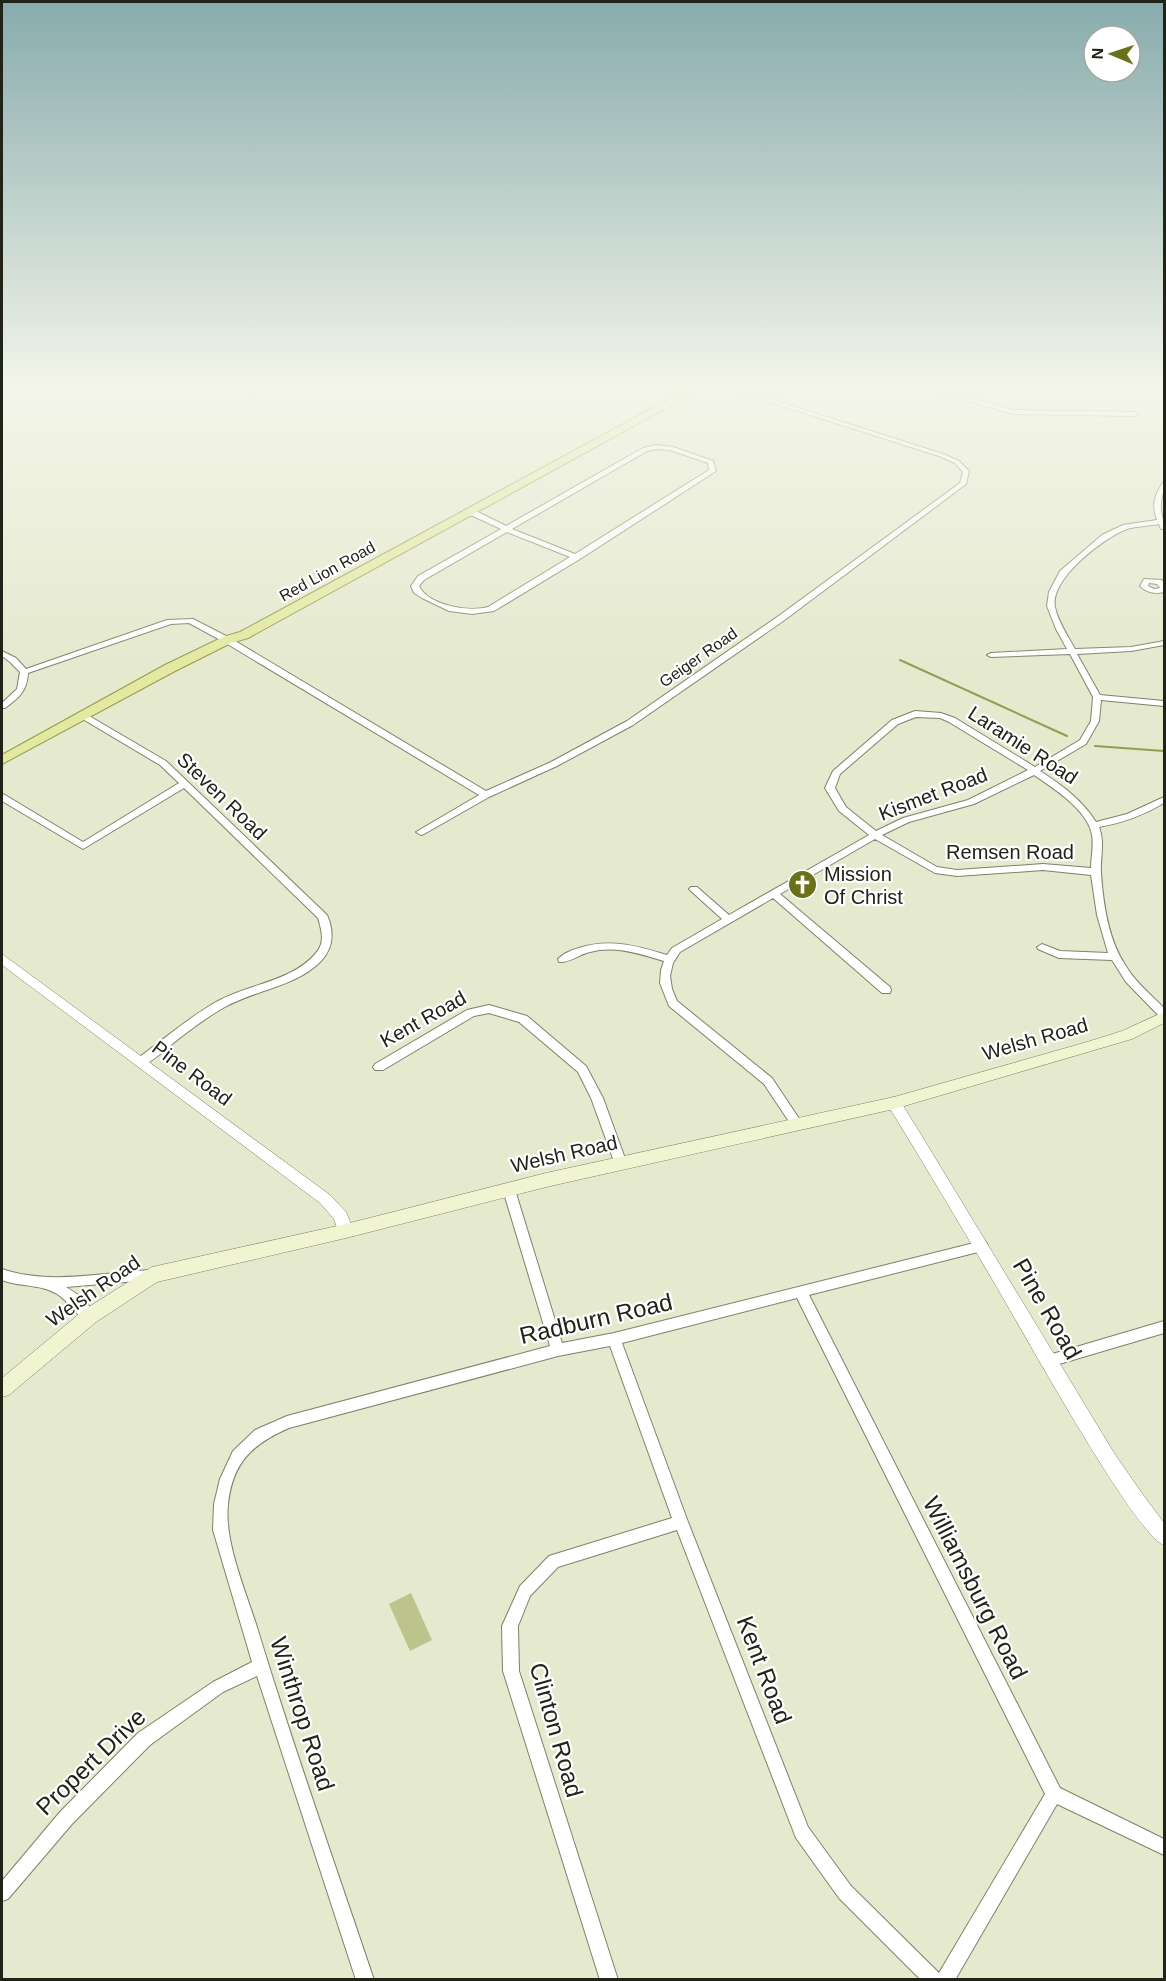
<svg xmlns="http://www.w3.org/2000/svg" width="1166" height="1981" viewBox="0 0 1166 1981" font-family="Helvetica,sans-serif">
<rect width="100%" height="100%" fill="#e5e9ce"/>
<path fill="#bcc38b" d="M411 1593 432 1640 410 1651 389 1604Z"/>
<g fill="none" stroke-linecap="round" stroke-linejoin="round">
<g stroke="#969d53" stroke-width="2">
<path d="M900 660 1067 736"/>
<path d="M1095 746 1164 751"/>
</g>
<defs>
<g id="minor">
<path d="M732 390H742L943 454 959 461 969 471 966 484 786 619 633 725 557 766 489 797 424 834 421 835 416 832 479 795 224 642 189 623 171 624 28 673C27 691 19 698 5 708H2V703L17 689 20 672 10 662 2 656V651L16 658 26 669 167 620 193 619 230 638 486 791 551 762 627 721 780 615 960 483 963 472 955 463 939 456Z"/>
<path d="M934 390H945L1012 410 1135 412 1138 414 1135 416 1012 414Z"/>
<path d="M656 445 673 447 713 461 716 471 580 559 494 611 472 614 449 611 422 598 414 593 411 586 418 576 501 529 473 516 464 515V511L478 512 506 526 643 448ZM656 449 670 450 708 463 709 470 575 554 512 529 647 451ZM507 532 570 557 488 607C469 612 429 606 419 586L424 580Z"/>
<path d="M1164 483C1165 490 1161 496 1161 504 1160 513 1164 520 1164 529H1161L1159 524C1148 526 1137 526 1127 529 1103 538 1050 579 1055 607 1058 622 1068 636 1075 649L1131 647 1164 641V645L1131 651 1077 654 1100 695 1164 701V706L1101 700 1099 721 1086 744 1040 771C1062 785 1082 800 1096 822L1127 814 1164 797V803C1144 815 1123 823 1099 827 1105 842 1100 858 1101 873 1103 902 1108 938 1124 963 1134 981 1150 994 1164 1008V1018L1160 1017 1126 982 1112 960 1059 958 1038 949 1037 947 1042 944 1060 951 1108 953 1097 915 1091 875 1043 870 957 876 935 873 875 839 780 894 890 987 891 990 890 993H882L773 898 680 952 673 963 670 976 672 989 677 1001 772 1078 802 1123 800 1126H792L764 1084 669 1006 660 983 661 970 664 961C640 954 615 945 590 952 580 954 570 963 559 962L558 959C563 954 571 950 579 948 610 938 637 946 667 955L672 948 722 919 691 891 689 889 691 887H697L729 915 869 835 839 811 825 788 833 771 892 720 915 711 941 713 955 718 1035 767 1080 740 1091 721 1093 697 1070 654 991 657 987 655 991 653 1067 649 1056 629 1047 606 1049 592 1060 571 1102 535 1123 525 1157 520C1152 506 1154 496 1162 484ZM916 717 940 718 949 722 1028 770 968 800 903 818 876 831 846 807 835 788 840 774 898 724ZM1034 775C1053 788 1088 810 1092 835 1094 846 1091 857 1091 868L1043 864 957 870 937 867 882 835 909 822 974 804Z"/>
<path d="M1144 579 1162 580 1164 584V592C1155 594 1147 593 1140 586ZM1149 583 1157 584 1160 588 1154 589 1148 586Z"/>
<path d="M84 713 166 761 327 915C334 931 334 947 321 961 296 987 254 990 223 1008 204 1019 187 1032 171 1045 162 1052 152 1062 141 1066L137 1065 135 1062 137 1059C163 1040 188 1018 216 1002 247 984 292 982 316 953 325 943 322 931 318 918L184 788 83 849 2 801V794L5 795 83 842 179 783 160 765 81 718V714Z"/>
<path d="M489 1005 527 1016 586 1066 603 1098 627 1164 625 1167 621 1169 617 1167 615 1164 591 1098 578 1072 519 1022 489 1013 474 1016 383 1070H375L373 1067 375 1064 467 1010Z"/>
<path d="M509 1185 513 1187 515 1190 562 1343 614 1333 982 1241 986 1242 988 1246 986 1250 982 1251 809 1295 1060 1788 1164 1839V1855L1057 1804 955 1980H921L839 1898 796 1838 677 1530 558 1567 530 1596 518 1626 519 1671 618 1980H600L503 1671 502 1626 520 1586 549 1556 672 1518 610 1346 558 1356 289 1428C252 1444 232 1463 228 1505 224 1540 245 1590 256 1624 292 1743 334 1861 374 1980H356L257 1676 223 1692 150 1745 72 1824 8 1899 2 1901V1881L60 1812 138 1733 213 1682 252 1662 213 1530 214 1504 220 1479 233 1451 255 1430 287 1416 550 1346 503 1190 505 1187ZM797 1298 1045 1794 939 1973 851 1886 808 1827 688 1522 622 1343Z"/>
<path d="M2 1269C47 1285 102 1273 149 1270L153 1271 155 1275 153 1279 149 1280 66 1287C78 1294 90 1304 96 1316L95 1320C90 1321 90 1323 85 1320 75 1313 68 1301 57 1294 41 1284 19 1287 2 1280Z"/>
<path d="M1164 1321V1333L1049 1367 1044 1365 1042 1361 1044 1357 1049 1355Z"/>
</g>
<g id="tertiary">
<path d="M2 954 330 1195 346 1212 354 1231 352 1236 346 1237 340 1236 334 1219 320 1203 2 965Z"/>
<path d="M894 1097 899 1099 920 1133 1114 1453 1141 1492 1164 1523V1545C1135 1536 1016 1319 992 1279 958 1221 924 1164 889 1107L887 1103 889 1099Z"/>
</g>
<path id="secondary" d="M1164 1012V1023L1132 1039 894 1109 546 1187 346 1238 157 1282 96 1322 9 1395 2 1397V1378L84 1310 152 1267 346 1224 546 1173 894 1097 1087 1042 1122 1031Z"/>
<path id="primary" d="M686 390H699L248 638 231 643 175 671 2 764V755L165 665 223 637 240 632Z"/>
</defs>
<use href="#minor" stroke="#7e8269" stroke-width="2"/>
<use href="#tertiary" stroke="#7e8269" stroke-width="1"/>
<use href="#secondary" stroke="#7e8269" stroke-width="1"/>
<use href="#primary" stroke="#939a48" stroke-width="2"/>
<use href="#minor" fill="#fff" fill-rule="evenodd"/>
<use href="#tertiary" fill="#fff" fill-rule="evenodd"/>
<use href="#secondary" fill="#f1f4d0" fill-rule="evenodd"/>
<use href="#primary" fill="#e3e9a1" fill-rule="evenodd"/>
</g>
<linearGradient id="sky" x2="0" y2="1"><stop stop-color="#87abac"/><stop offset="0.58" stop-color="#f3f5e9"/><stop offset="1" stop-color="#f3f5e9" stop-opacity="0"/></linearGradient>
<rect width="1166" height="668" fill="url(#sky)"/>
<defs>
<symbol id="church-disc" viewBox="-11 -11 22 22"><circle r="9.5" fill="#6b7118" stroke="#fff"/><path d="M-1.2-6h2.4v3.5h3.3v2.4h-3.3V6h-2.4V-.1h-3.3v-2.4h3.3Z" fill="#fff"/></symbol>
</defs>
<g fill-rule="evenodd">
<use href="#church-disc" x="786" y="868" width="33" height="33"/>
</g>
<g text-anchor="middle" stroke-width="4.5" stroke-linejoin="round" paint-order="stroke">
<g font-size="16" fill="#212218" stroke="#fff">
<text transform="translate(327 571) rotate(-29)" y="6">Red Lion Road</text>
<text transform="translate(698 657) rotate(-35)" y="6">Geiger Road</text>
</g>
<g font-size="20" fill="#212218" stroke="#fff">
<text transform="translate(1023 745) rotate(33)" y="7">Laramie Road</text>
<text transform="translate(933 794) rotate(-21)" y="7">Kismet Road</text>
<text transform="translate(222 796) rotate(44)" y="7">Steven Road</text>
<text x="1010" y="859">Remsen Road</text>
<text transform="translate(423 1019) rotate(-29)" y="7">Kent Road</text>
<text transform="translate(1035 1039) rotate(-16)" y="7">Welsh Road</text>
<text transform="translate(192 1073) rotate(37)" y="7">Pine Road</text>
<text transform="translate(564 1154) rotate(-13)" y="7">Welsh Road</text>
<text transform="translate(93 1291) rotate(-35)" y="7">Welsh Road</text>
</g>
<g font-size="20" fill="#212218" stroke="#fff" text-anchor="start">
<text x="824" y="881">Mission<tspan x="824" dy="23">Of Christ</tspan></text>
</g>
<g font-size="24" fill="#212218" stroke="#fff">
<text transform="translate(1047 1309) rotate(60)" y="8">Pine Road</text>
<text transform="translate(596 1319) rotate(-13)" y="8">Radburn Road</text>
<text transform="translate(975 1588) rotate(63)" y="8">Williamsburg Road</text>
<text transform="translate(764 1670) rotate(69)" y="8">Kent Road</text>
<text transform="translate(302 1714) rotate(72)" y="8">Winthrop Road</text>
<text transform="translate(556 1730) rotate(74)" y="8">Clinton Road</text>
<text transform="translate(91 1762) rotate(-44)" y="8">Propert Drive</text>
</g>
</g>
<rect width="1166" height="1981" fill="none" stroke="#212218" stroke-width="6"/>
<g transform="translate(1112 54) rotate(272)"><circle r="28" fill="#ffffff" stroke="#a6a7a3" stroke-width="1.5"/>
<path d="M0-4.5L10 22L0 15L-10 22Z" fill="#6b7118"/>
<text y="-9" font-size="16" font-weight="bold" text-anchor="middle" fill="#212218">N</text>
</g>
</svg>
